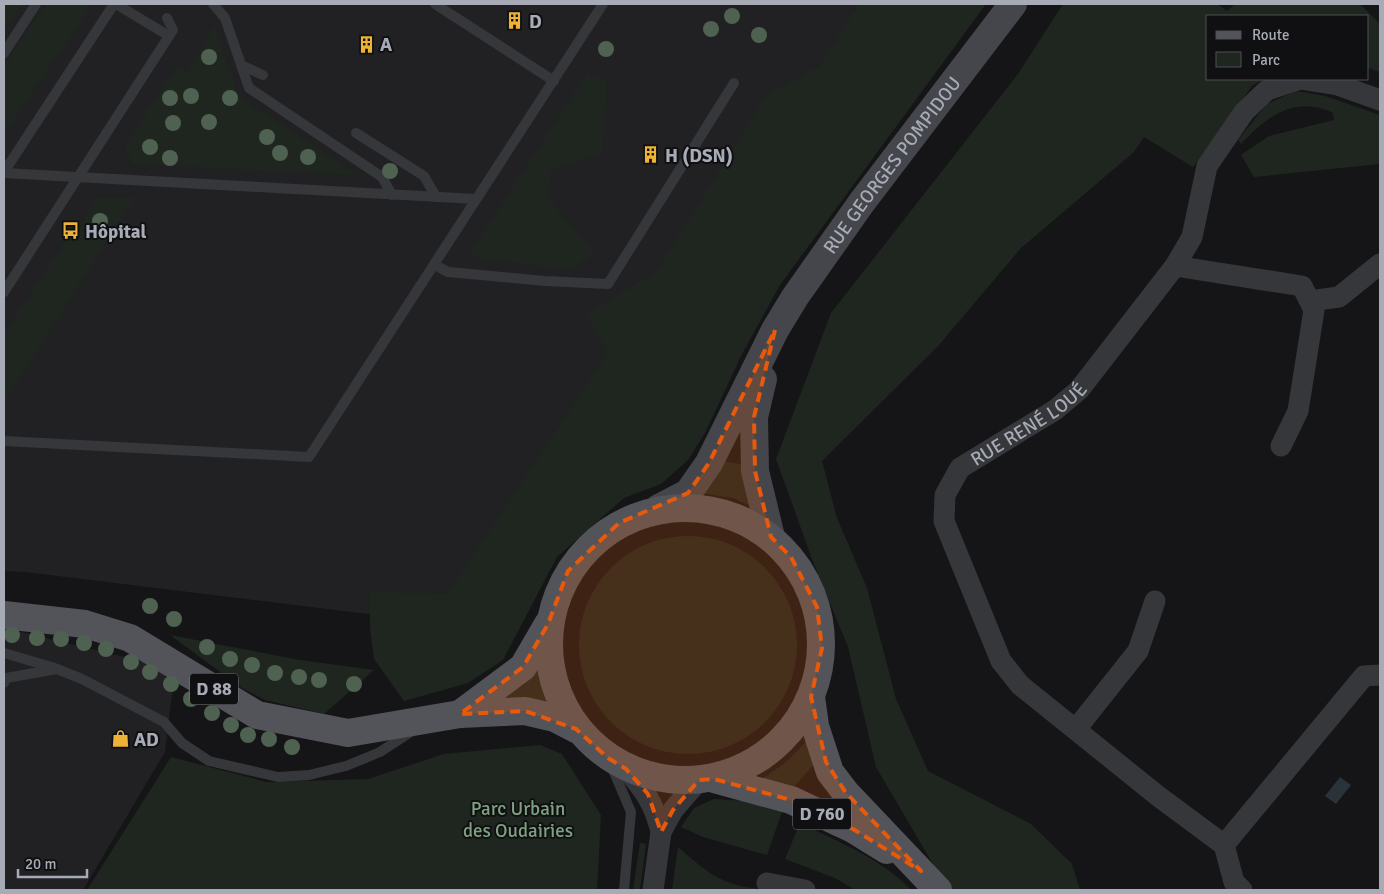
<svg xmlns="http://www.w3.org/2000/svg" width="1384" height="894" viewBox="0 0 1384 894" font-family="Signika,sans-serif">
<rect width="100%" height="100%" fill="#151517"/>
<g fill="#212124">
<path d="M4 4H959L441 623 25 572 4 571Z"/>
<path d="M4 628 175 669 165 752 83 890H4Z"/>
</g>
<g fill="#1f2620">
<path d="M4 4H23L4 30Z"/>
<path d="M46 4H92L4 134V67Z"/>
<path d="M859 4H986L780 285 742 354 705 433 688 460 661 484 624 498 557 557 503 660 468 683 404 701 374 659 370 628V592L448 594 609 352 586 315 657 271 767 95 820 66Z"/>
<path d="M1063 4H1217L1227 11 1235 4H1360L1380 24V72L1368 68V16H1208V79H1263L1252 86 1193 167 1144 137 1134 152 1021 248 939 345 822 461 837 518 867 588 896 699 928 771 1031 824 1072 864 1080 890H951L944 883 876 767 848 647 812 559 776 459 831 313 1018 74Z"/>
<path d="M214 26 239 97 358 175 133 164 125 146 176 67 187 73Z"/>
<path d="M588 72 607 82 602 153 551 171 547 197 594 253 571 270 478 258 469 254Z"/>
<path d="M1296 91 1325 96 1380 115V164L1254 177 1241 155 1269 136 1334 120 1333 113C1295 95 1267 116 1241 144L1238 140 1267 104Z"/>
<path d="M97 198H134L4 402V334L67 239 75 238Z"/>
<path d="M720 461 747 465 753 507 733 498 700 493Z"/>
<circle cx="688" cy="645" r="109"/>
<path d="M170 635 300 660 374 670 324 714 265 700 242 688Z"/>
<path d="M537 669 547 705 492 704 523 685Z"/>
<path d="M807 741 815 763 793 788 762 779 785 763Z"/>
<path d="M540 745 562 754 601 815 597 890H87L171 757 266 782 368 779 444 754Z"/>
<path d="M714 799 745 801 783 809 767 855 703 837 681 827 694 808Z"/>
<path d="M800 823C836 841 884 860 911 890H855L835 878 785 859Z"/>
<path d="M640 843 646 844 640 890H633Z"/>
<path d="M678 847C710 875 720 884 764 890H672Z"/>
</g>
<path fill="#2b333a" d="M1340 777 1351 785 1336 804 1325 796Z"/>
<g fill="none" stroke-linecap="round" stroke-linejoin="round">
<g stroke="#36373b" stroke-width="10">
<path d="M116 4 169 36"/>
<path d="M213 4 225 18 249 88 382 177 392 195"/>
<path d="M435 4 554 81"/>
<path d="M4 53 36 4"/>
<path d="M241 65 263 75"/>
<path d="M356 133 424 176 436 197"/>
<path d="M4 172 114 4"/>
<path d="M4 173 476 199"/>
<path d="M435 265 448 272 545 281 608 284 734 83"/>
<path d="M4 292 169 36 173 30 167 18"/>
<path d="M4 441 309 457 603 4"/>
<path d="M4 653 55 668"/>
<path d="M4 683 6 678 57 669 82 679 164 722 182 743 209 761 278 777 309 775 346 766 380 752 412 731"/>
<path d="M608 758 631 812 624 890"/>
</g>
<g stroke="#36373b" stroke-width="21">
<path d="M1175 266 1302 286 1314 310 1298 411 1281 446"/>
<path d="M1310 301 1339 297 1380 264"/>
<path d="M1076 729 1138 651 1155 601"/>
<path d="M626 769C645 791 654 803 661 832"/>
<path d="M1224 845 1364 676 1380 675"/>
<path d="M767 883 805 890"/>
<path d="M653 890 661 832 673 810 699 780"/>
<path id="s1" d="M1242 890 1234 882 1224 845 1158 796 1020 685 1001 661 944 521 945 495 960 468 1055 410 1079 390 1175 266 1192 237 1207 166 1244 112 1267 90 1300 79 1338 85 1380 100"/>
</g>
<g stroke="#44464b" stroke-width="28">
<path d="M763 379 754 417 755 471 771 537"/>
<path id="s2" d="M659 508 688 493 709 463 775 330 795 297 862 202 1013 4"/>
</g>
<g stroke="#52545a" stroke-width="28">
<circle cx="685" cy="644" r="136"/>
<path d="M4 615 85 624 130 638 257 715 348 733 460 714 525 711 555 718 576 729"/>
<path d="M811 697 815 726 830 772 846 793 938 890"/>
<path d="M460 714 523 667 548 624"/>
<path d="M714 779 791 800 853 829 887 850"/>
</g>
</g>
<g fill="#4f6251">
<circle cx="732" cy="16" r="8"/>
<circle cx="711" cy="29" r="8"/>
<circle cx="759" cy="35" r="8"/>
<circle cx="606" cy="49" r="8"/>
<circle cx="209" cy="57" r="8"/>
<circle cx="191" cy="96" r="8"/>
<circle cx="170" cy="98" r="8"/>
<circle cx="230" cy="98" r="8"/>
<circle cx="209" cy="122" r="8"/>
<circle cx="173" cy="123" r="8"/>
<circle cx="267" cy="137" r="8"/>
<circle cx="150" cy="147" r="8"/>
<circle cx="280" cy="153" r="8"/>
<circle cx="308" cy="157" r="8"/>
<circle cx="170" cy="158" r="8"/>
<circle cx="390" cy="171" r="8"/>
<circle cx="100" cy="221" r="8"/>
<circle cx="150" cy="606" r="8"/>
<circle cx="174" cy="619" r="8"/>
<circle cx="12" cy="635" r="8"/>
<circle cx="37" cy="638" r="8"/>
<circle cx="61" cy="639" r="8"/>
<circle cx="84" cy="643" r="8"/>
<circle cx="207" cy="647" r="8"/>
<circle cx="106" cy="649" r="8"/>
<circle cx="230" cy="659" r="8"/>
<circle cx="131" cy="662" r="8"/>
<circle cx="252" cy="665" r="8"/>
<circle cx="150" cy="672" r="8"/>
<circle cx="275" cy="673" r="8"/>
<circle cx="299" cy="677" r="8"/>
<circle cx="319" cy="680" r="8"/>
<circle cx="171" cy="684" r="8"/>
<circle cx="354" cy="684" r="8"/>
<circle cx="191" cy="699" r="8"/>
<circle cx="212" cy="713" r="8"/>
<circle cx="231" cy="725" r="8"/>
<circle cx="248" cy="735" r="8"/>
<circle cx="269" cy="739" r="8"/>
<circle cx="292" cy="747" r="8"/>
</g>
<path fill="#e8590c" fill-opacity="0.2" stroke="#e8590c" stroke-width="4" stroke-dasharray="10 6" stroke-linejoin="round" d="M775 330 754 417 755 471 771 537 791 557 817 607 822 648 811 697 826 762 846 793 921 871 853 829 791 800 714 779 699 780 673 810 661 832 648 794 626 769 608 758 576 729 525 711 460 714 523 667 548 624 568 571 619 523 688 493 709 463Z"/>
<defs>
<symbol id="building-bare" viewBox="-9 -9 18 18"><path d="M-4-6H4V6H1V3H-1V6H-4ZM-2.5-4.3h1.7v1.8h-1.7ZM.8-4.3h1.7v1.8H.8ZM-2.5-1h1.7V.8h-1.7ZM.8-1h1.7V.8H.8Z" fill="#ecb337" stroke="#101012" stroke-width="2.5" paint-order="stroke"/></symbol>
<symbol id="bus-bare" viewBox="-9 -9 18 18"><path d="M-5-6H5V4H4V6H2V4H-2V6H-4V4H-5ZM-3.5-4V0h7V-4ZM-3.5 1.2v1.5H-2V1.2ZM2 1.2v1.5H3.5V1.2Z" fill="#ecb337" stroke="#101012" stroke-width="2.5" paint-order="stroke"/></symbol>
<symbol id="shop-bare" viewBox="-9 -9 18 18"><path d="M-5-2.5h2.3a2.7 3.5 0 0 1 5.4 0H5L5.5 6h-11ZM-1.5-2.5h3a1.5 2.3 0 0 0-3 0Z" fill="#ecb337" stroke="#101012" stroke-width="2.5" paint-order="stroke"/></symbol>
</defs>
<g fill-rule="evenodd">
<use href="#building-bare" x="502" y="8" width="25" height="25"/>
<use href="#building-bare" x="354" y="32" width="25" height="25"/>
<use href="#building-bare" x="638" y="142" width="25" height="25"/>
<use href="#bus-bare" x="58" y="218" width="25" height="25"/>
<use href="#shop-bare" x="108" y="726" width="25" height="25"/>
</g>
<g text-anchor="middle" stroke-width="4" stroke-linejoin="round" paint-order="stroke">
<g fill="#101012" stroke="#7a7c85" stroke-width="1">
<rect x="190" y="673.5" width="48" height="31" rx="4"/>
<rect x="793" y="798.5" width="58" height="31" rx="4"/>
</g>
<g font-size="18" font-weight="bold" fill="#a7abb6">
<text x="214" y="695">D 88</text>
<text x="822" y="820">D 760</text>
</g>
<g font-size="19" font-weight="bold" fill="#a7abb6" stroke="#101012" text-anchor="start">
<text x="529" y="28">D</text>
<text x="380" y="51">A</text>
<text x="665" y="162">H (DSN)</text>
<text x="85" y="238">Hôpital</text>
<text x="134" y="746">AD</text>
</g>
<g font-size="19" fill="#a7abb6" stroke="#101012">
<text dy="7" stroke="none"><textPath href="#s2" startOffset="420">RUE GEORGES POMPIDOU</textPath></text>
<text dy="7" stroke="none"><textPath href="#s1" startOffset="629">RUE RENÉ LOUÉ</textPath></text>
</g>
<g font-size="19" fill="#7ea181" stroke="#101012">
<text x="518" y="815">Parc Urbain<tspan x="518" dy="22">des Oudairies</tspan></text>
</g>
</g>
<rect width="1384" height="894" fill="none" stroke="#a7abb6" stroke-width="10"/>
<rect x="1206" y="15" width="162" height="65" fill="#101012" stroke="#4c4e54"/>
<rect x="1216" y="31" width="25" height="8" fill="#52545a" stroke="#4c4e54"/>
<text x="1252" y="40" font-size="15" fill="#a7abb6">Route</text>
<rect x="1216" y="52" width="25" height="15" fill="#1f2620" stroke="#4c4e54"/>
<text x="1252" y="65" font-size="15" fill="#a7abb6">Parc</text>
<path d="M18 869v8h69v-8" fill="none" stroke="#a7abb6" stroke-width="2.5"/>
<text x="25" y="869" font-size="15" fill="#a7abb6" stroke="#101012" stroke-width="4" paint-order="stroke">20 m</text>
</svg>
